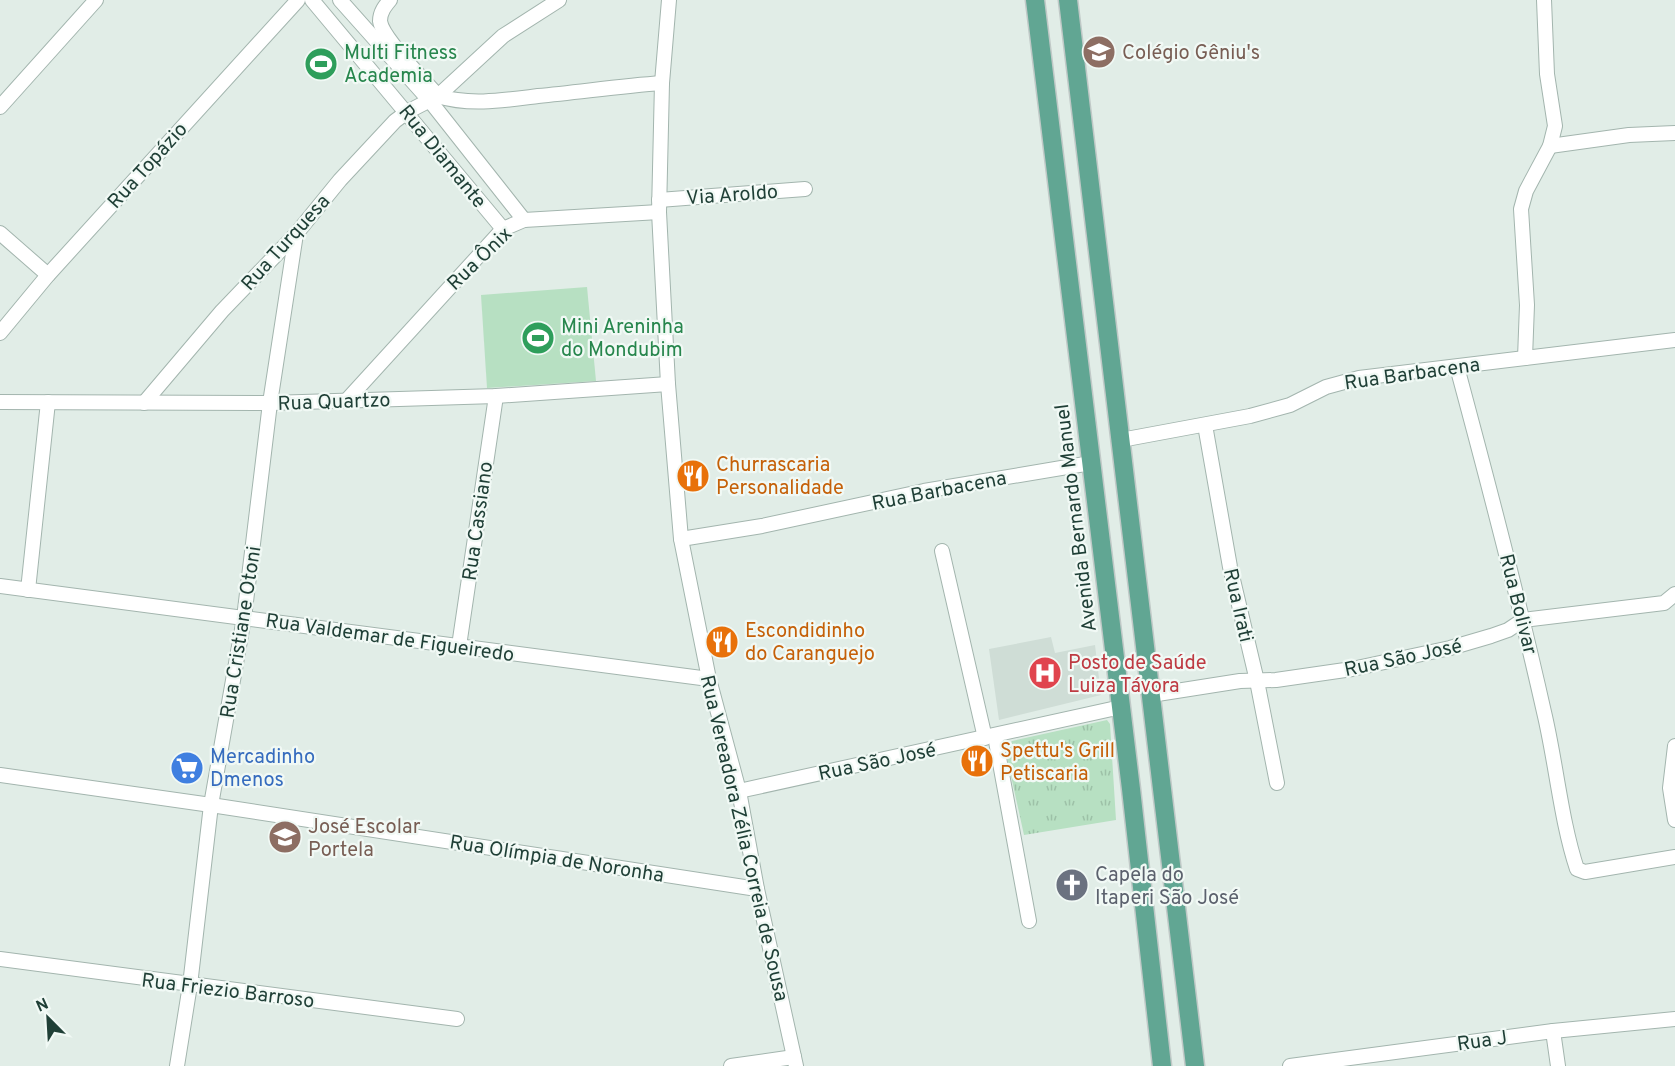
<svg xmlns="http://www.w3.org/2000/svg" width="1675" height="1066" viewBox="0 0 1675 1066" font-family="Overpass,sans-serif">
<defs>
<pattern id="park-tufts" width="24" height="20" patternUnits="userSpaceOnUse" patternTransform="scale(1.5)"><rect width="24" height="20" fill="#b7e0c2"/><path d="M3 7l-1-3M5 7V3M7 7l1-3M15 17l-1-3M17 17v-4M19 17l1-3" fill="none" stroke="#9dc1a7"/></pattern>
</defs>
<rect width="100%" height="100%" fill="#e1ede7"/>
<path fill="#cfddd6" d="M1051 637 1055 653 1095 645 1101 695 999 720 989 649Z"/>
<path fill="#b7e0c2" d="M587 287 596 381 487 388 481 295Z"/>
<path fill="url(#park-tufts)" d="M1107 720 1110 724 1116 820 1024 835 1006 753 1007 746 1012 741Z"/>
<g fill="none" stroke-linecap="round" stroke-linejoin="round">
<defs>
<g id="street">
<path d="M312 0 503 229"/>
<path d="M340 0 430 101 524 220"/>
<path d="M390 0C385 6 380 12 380 21 382 38 425 81 438 96 470 106 506 100 538 96 580 92 621 86 662 83"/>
<path d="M669 0 662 83 659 212 668 384 681 539 709 679 739 791 757 889 796 1066"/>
<path d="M0 107 96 0"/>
<path d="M1550 146 1629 135 1675 133"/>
<path d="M659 200 805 189"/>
<path d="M0 233 48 275"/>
<path d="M0 333 48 275 298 0"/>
<path d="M1525 358 1527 305 1521 209 1526 191 1550 146 1555 126 1547 74 1544 0"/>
<path d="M1457 367C1488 482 1518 596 1544 712 1556 762 1561 821 1577 869L1585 872 1675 857"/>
<path d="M347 400 503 229 524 220 659 212"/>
<path d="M0 402 270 403 496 396 668 384"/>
<path d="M144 403 222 311 296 234 340 180 395 121 407 112 438 96 503 36 559 0"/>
<path d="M1205 425 1230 567 1257 681 1277 783"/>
<path d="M1121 440 1250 416 1290 405 1326 387 1359 378 1675 340"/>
<path d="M681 539 762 526 924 491 1091 463"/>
<path d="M942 551 985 738"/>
<path d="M0 586 709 679"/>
<path d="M28 590 48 402"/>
<path d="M459 646 496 396"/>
<path d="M1151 695 1240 681 1276 680 1352 669 1450 648 1491 636 1508 630 1523 620 1664 603 1675 594"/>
<path d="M995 736 1029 921"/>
<path d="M1675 746 1670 788 1675 820"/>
<path d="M0 775 211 805 757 889"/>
<path d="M739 791 1121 707"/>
<path d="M0 959 457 1019"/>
<path d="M1553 1031 1558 1066"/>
<path d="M177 1066 190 985 211 805 244 618 270 403 296 234"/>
<path d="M731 1066 794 1057"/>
<path d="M1290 1066 1553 1031 1675 1019"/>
</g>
<g id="primary">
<path d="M1035 0 1131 789 1162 1066"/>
<path d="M1068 0 1195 1066"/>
</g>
</defs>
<use href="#street" stroke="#a3b5ae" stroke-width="16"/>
<use href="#primary" stroke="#c0c9c7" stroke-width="21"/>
<use href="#street" stroke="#fff" stroke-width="14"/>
<use href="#primary" stroke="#61a693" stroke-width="18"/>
</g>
<defs>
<symbol id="school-disc" viewBox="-11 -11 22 22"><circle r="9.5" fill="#8d6e63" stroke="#f1f9f5"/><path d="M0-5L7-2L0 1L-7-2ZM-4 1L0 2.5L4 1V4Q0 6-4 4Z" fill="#fff"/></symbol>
<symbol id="stadium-disc" viewBox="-11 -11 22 22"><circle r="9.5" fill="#2e9e5b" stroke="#f1f9f5"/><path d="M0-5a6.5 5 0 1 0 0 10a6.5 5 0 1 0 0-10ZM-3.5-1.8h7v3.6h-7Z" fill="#fff"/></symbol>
<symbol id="restaurant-disc" viewBox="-11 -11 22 22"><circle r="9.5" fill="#e8710a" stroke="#f1f9f5"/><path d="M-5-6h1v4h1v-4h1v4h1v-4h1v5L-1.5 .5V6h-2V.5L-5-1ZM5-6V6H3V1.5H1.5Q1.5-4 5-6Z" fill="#fff"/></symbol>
<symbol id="hospital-disc" viewBox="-11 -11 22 22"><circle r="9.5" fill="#e0444e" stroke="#f1f9f5"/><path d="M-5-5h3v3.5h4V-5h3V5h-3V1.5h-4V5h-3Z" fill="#fff"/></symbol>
<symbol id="supermarket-disc" viewBox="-11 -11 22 22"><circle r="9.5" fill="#3f7fe0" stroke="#f1f9f5"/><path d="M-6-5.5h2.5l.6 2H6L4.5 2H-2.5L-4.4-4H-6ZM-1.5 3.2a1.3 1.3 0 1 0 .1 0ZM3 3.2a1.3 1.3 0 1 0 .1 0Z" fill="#fff"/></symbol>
<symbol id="church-disc" viewBox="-11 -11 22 22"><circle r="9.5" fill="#6b7280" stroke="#f1f9f5"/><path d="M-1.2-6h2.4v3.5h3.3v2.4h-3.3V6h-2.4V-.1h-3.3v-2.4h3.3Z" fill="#fff"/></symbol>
</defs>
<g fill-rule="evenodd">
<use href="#school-disc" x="1080" y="33" width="38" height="38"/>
<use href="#stadium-disc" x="302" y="45" width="38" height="38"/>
<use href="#stadium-disc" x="519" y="319" width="38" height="38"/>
<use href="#restaurant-disc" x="674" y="457" width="38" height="38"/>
<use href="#restaurant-disc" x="703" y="623" width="38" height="38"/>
<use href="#hospital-disc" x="1026" y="654" width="38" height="38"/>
<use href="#restaurant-disc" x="958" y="742" width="38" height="38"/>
<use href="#supermarket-disc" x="168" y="749" width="38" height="38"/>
<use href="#school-disc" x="266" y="818" width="38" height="38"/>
<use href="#church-disc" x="1053" y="866" width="38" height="38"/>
</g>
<g text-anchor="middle" stroke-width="4.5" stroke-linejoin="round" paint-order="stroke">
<g font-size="20" fill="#27864d" stroke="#f1f9f5" text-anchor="start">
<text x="344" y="59">Multi Fitness<tspan x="344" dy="23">Academia</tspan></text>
<text x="561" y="333">Mini Areninha<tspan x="561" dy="23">do Mondubim</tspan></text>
</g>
<g font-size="20" fill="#785e54" stroke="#f1f9f5" text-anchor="start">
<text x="1122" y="59">Colégio Gêniu's</text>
<text x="308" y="833">José Escolar<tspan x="308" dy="23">Portela</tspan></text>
</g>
<g font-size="20" fill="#1f3f36" stroke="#f1f9f5">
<text transform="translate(443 156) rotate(51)" y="7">Rua Diamante</text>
<text transform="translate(147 165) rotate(-48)" y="7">Rua Topázio</text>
<text transform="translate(732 194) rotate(-4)" y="7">Via Aroldo</text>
<text transform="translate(285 242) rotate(-48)" y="7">Rua Turquesa</text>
<text transform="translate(479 258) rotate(-44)" y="7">Rua Ônix</text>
<text transform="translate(1412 373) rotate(-8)" y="7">Rua Barbacena</text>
<text transform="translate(334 401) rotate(-2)" y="7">Rua Quartzo</text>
<text transform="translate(939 490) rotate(-11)" y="7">Rua Barbacena</text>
<text transform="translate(1075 518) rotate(-97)" y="7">Avenida Bernardo Manuel</text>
<text transform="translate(477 521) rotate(-82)" y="7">Rua Cassiano</text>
<text transform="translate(1519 604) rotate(76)" y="7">Rua Bolivar</text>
<text transform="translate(1239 605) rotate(77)" y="7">Rua Irati</text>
<text transform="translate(240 632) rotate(-81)" y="7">Rua Cristiane Otoni</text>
<text transform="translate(390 637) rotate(8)" y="7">Rua Valdemar de Figueiredo</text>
<text transform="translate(1403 657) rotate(-12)" y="7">Rua São José</text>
<text transform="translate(877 761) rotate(-12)" y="7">Rua São José</text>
<text transform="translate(745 838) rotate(77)" y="7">Rua Vereadora Zélia Correia de Sousa</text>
<text transform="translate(557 858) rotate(9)" y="7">Rua Olímpia de Noronha</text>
<text transform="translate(228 990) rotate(7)" y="7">Rua Friezio Barroso</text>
<text transform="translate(1482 1040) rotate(-8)" y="7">Rua J</text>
</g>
<g font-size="20" fill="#c56008" stroke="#f1f9f5" text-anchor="start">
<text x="716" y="471">Churrascaria<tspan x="716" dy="23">Personalidade</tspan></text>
<text x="745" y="637">Escondidinho<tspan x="745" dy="23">do Caranguejo</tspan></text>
<text x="1000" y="757">Spettu's Grill<tspan x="1000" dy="23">Petiscaria</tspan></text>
</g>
<g font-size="20" fill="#be3a42" stroke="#f1f9f5" text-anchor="start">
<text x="1068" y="669">Posto de Saúde<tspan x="1068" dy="23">Luiza Távora</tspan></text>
</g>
<g font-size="20" fill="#366cbe" stroke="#f1f9f5" text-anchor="start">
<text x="210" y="763">Mercadinho<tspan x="210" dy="23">Dmenos</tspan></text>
</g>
<g font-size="20" fill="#5b616d" stroke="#f1f9f5" text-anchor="start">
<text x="1095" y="881">Capela do<tspan x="1095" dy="23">Itaperi São José</tspan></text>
</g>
</g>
<g transform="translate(48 1018) rotate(336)" stroke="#f1f9f5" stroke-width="4.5" paint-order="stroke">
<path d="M0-4.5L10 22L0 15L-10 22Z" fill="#1f3f36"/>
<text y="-9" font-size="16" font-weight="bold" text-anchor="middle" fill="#1f3f36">N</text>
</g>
</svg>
